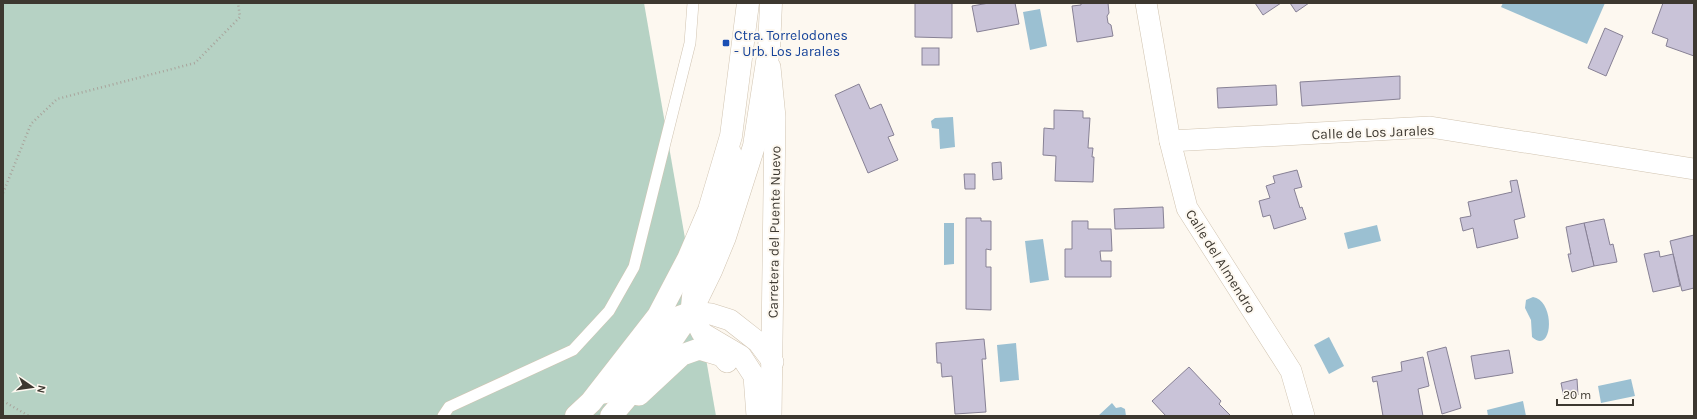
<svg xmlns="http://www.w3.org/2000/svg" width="1697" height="419" viewBox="0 0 1697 419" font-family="Karla,sans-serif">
<rect width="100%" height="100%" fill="#fdf8f0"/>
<path fill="#b6d2c4" d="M3 3H644L716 416H3Z"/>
<g fill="#9bc0d2">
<path d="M1503 3H1605L1587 44 1501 7Z"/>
<path d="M1040 9 1047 46 1030 50 1023 12Z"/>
<path d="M953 117 955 147 940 149 939 129 932 128 931 121 935 118Z"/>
<path d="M944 223H954V264L944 265Z"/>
<path d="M1377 225 1381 241 1348 249 1344 233Z"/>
<path d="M1043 239 1049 280 1030 283 1025 241Z"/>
<path d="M1533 297C1556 301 1553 356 1532 337L1531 320 1525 308 1526 300Z"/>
<path d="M1329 337 1344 366 1329 374 1314 345Z"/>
<path d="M1016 343 1019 380 1000 382 997 345Z"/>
<path d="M1631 379 1635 396 1601 403 1598 386Z"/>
<path d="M1523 401 1526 416H1488L1487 410Z"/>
<path d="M1112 403 1116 408 1121 407 1125 409 1126 416H1098Z"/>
</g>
<g fill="#c9c3d8" stroke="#878195">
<path d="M915 3H952V38L915 37Z"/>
<path d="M989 3H1015L1019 24 977 32 972 6Z"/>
<path d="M1081 3H1108L1109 13 1107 16 1108 23 1111 25 1113 36 1077 42 1072 6 1081 5Z"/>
<path d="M1255 3H1281L1263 15Z"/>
<path d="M1290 3H1309L1296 12Z"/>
<path d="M1663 3H1694V56L1666 46 1668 39 1652 33Z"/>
<path d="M1605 28 1623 36 1606 76 1588 68Z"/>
<rect x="922" y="48" width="17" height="17"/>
<path d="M1400 76V99L1302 106 1300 82Z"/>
<path d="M859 84 870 109 881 104 894 135 888 137 898 160 868 173 835 95Z"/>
<path d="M1276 85 1277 105 1218 108 1217 88Z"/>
<path d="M1054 110 1083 111V118H1090L1088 148H1093L1092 157H1094L1093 182 1055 181 1056 156 1043 155 1044 128 1054 129Z"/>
<path d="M1001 162 1002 179 993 180 992 163Z"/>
<path d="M1297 170 1302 187 1294 189 1300 208 1302 207 1306 219 1274 229 1270 215 1263 217 1259 201 1270 198 1266 186 1275 183 1273 176Z"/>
<path d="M964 174H975V189H965Z"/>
<path d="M1517 180 1525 217 1514 220 1518 238 1477 248 1473 228 1463 231 1460 218 1471 216 1468 202 1512 192 1510 181Z"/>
<path d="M1163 207 1164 228 1115 229 1114 209Z"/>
<path d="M966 218H981V221H991V250L986 249V267H991V310L966 309Z"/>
<path d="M1604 219 1610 245 1613 244 1617 262 1594 266 1584 223Z"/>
<path d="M1072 221H1088V229H1111L1112 251H1100L1101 261H1111V277H1065V249H1072Z"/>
<path d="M1584 223 1594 266 1572 272 1568 254H1571L1566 227Z"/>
<path d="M1694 235V288L1682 291 1670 241Z"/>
<path d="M1659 251 1660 257 1673 254 1680 286 1653 292 1644 254Z"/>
<path d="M984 339 986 359H982L986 412 955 414 952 376 942 377 941 363H937L936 343Z"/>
<path d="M1446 347 1461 408 1442 414 1427 352Z"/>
<path d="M1509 350 1513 373 1475 379 1471 356Z"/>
<path d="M1423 357 1429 386 1418 389 1423 416H1383L1377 381 1373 382 1372 377 1402 371 1401 362Z"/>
<path d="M1189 367 1221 401 1219 404 1231 416H1166L1152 401Z"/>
<path d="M1577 379 1578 395 1564 398 1561 383Z"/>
</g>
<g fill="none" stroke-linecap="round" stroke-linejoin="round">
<defs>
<path id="lane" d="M443 416 449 407 573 350 609 311 634 267 690 43 693 3"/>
<g id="street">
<path d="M1146 3 1170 141 1187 208 1291 371 1304 416"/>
<path d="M770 67 775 117 771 416"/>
<path d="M1170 141 1430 127 1694 169"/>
<path d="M731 153 729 187 694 281 691 312 702 333 741 356 754 376 757 416"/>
<path d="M604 393 621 380 675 318 691 312 711 314 730 320 758 342 773 362"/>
<path d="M639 395 682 355 699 349 722 356 727 362"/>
</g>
<g id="secondary">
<path d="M576 416 591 402 658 316 688 259 709 210 731 136 748 3"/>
<path d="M611 416 656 363 691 312 711 271 725 237 754 146 769 49 771 3"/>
</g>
</defs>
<use href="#lane" stroke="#d1c4b1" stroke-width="12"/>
<use href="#street" stroke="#d1c4b1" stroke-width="22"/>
<use href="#secondary" stroke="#d1c4b1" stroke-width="23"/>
<g stroke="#a8a39b" stroke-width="2.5" stroke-dasharray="1 3" stroke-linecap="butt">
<path d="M3 193 31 124 57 99 195 63 240 17 238 3"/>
<path d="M3 401 29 416"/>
</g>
<use href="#lane" stroke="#fff" stroke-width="11"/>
<use href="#street" stroke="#fff" stroke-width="21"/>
<use href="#secondary" stroke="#fff" stroke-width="22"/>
</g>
<rect fill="#1a4fb4" stroke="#fdf8f0" stroke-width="1.5" x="722" y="39" width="8" height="8" rx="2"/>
<g text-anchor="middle" stroke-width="4" stroke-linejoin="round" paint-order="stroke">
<g font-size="14" fill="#164399" stroke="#fdf8f0" text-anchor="start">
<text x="734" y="40">Ctra. Torrelodones<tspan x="734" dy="16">- Urb. Los Jarales</tspan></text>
</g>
<g font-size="14" fill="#3d3830" stroke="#fdf8f0">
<text transform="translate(1373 132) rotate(-2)" y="5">Calle de Los Jarales</text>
<text transform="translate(774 232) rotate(-89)" y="5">Carretera del Puente Nuevo</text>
<text transform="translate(1221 261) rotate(58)" y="5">Calle del Almendro</text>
</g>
</g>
<rect width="1697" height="419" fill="none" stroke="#3d3830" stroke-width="8"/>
<g transform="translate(32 387) rotate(103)" stroke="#fdf8f0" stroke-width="3" paint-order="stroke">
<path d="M0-3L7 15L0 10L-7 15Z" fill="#3d3830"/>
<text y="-6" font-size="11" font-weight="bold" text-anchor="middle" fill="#3d3830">N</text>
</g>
<path d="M1557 399v6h76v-6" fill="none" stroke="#3d3830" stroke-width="2"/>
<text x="1563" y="399" font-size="12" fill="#3d3830" stroke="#fdf8f0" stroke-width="3" paint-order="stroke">20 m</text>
</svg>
